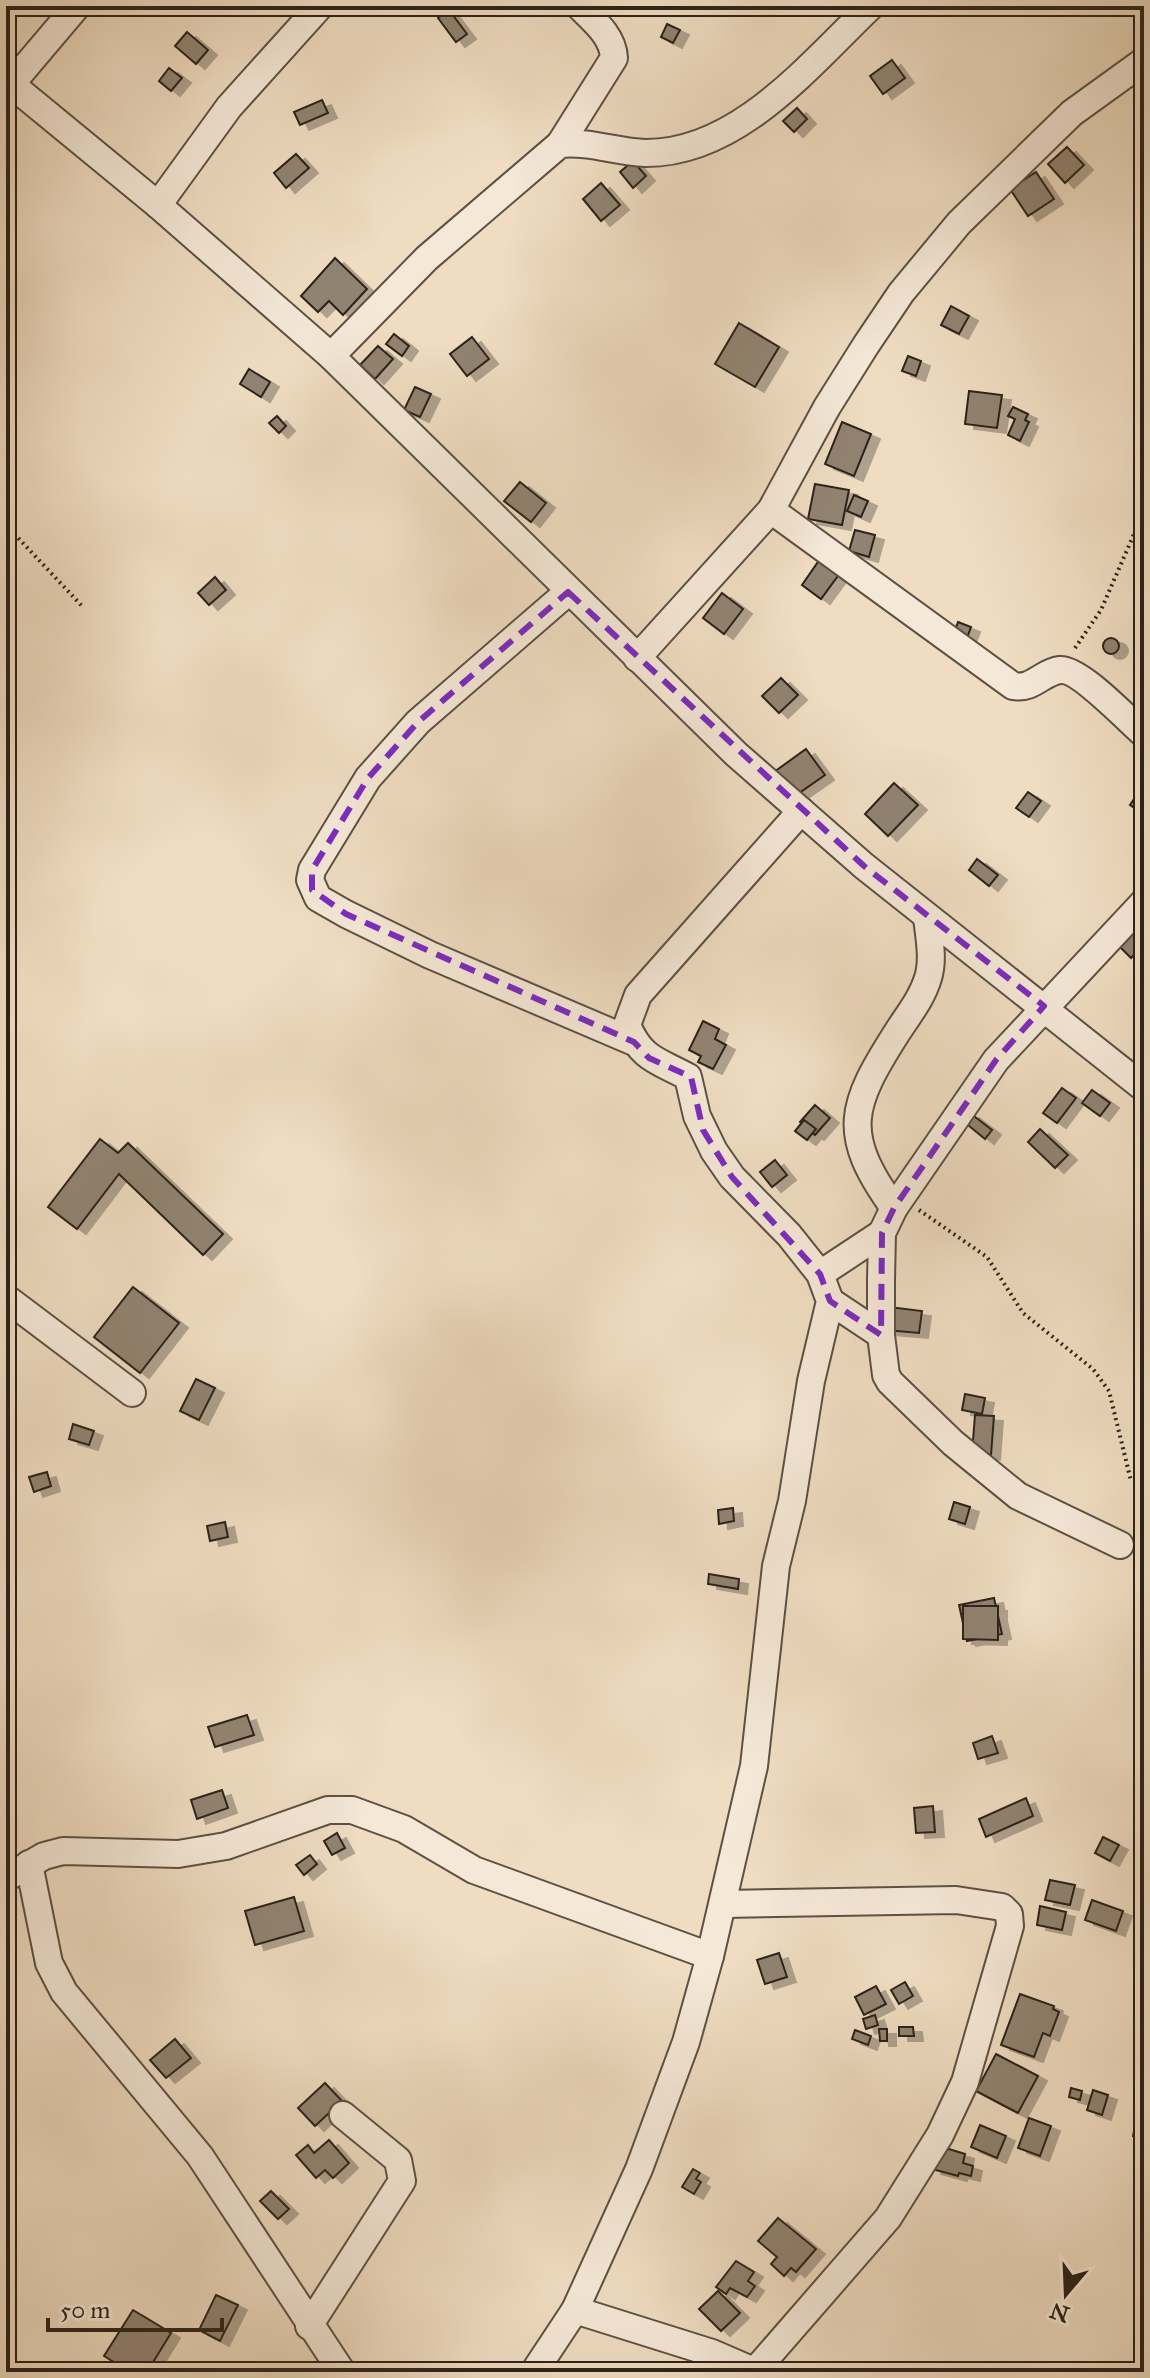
<svg xmlns="http://www.w3.org/2000/svg" width="1150" height="2378" viewBox="0 0 1150 2378" font-family="'IM FELL Great Primer',serif">
<defs>
<filter id="shadow"><feDropShadow dx="9" dy="5" stdDeviation="0" flood-color="#0004"/></filter>
</defs>
<rect width="100%" height="100%" fill="#efdcc1"/>
<filter id="stains"><feTurbulence type="fractalNoise" baseFrequency=".0025" numOctaves="4"/><feColorMatrix values="0 0 0 0 .2 0 0 0 0 .09 0 0 0 0 .02 0 0 0 .5 -.17"/></filter>
<radialGradient id="worn" r=".72"><stop offset=".6" stop-color="#630" stop-opacity="0"/><stop offset="1" stop-color="#630" stop-opacity=".3"/></radialGradient>
<g fill="#918371" stroke="#2b231a" stroke-width="2" filter="url(#shadow)">
<path d="M449 10 467 34 456 42 438 18Z"/>
<path d="M667 24 680 30 673 43 661 37Z"/>
<path d="M187 32 208 50 196 64 175 46Z"/>
<path d="M892 60 905 78 883 94 870 76Z"/>
<path d="M169 68 182 78 171 91 159 81Z"/>
<path d="M322 100 328 113 300 125 294 112Z"/>
<path d="M797 108 807 119 794 132 783 121Z"/>
<path d="M1067 147 1084 165 1065 183 1048 164Z"/>
<path d="M296 154 309 168 286 188 274 173Z"/>
<path d="M633 161 646 176 633 188 620 172Z"/>
<path d="M1036 172 1054 199 1028 216 1010 189Z"/>
<path d="M601 183 620 205 601 221 583 199Z"/>
<path d="M335 258 367 289 343 315 329 301 318 312 301 296Z"/>
<path d="M951 306 969 316 959 334 941 325Z"/>
<path d="M739 323 779 347 755 387 715 364Z"/>
<path d="M394 334 409 346 402 356 386 344Z"/>
<path d="M472 337 489 359 467 376 450 354Z"/>
<path d="M378 346 393 359 375 379 360 365Z"/>
<path d="M908 356 921 361 916 376 902 371Z"/>
<path d="M249 369 270 382 261 397 240 384Z"/>
<path d="M415 387 431 394 420 417 404 410Z"/>
<path d="M969 391 1002 395 997 428 965 424Z"/>
<path d="M1013 407 1028 414 1025 420 1029 422 1020 441 1008 435 1015 419 1008 416Z"/>
<path d="M277 416 286 426 279 433 269 423Z"/>
<path d="M842 422 871 434 854 476 825 464Z"/>
<path d="M520 482 546 503 531 522 504 501Z"/>
<path d="M815 484 849 490 842 525 808 519Z"/>
<path d="M854 495 868 501 861 517 847 511Z"/>
<path d="M855 530 875 535 869 557 849 551Z"/>
<path d="M820 559 840 573 821 599 802 585Z"/>
<path d="M215 577 226 590 209 605 198 593Z"/>
<path d="M722 593 743 609 724 634 703 618Z"/>
<path d="M958 622 971 627 967 638 954 633Z"/>
<circle cx="1111" cy="646" r="8"/>
<path d="M781 678 798 695 779 713 762 696Z"/>
<path d="M1141 696 1144 697V724L1132 719Z"/>
<path d="M806 749 825 775 792 798 774 772Z"/>
<path d="M894 783 918 805 888 836 865 814Z"/>
<path d="M1144 784V810L1142 813 1130 805Z"/>
<path d="M1028 792 1041 801 1029 817 1016 808Z"/>
<path d="M977 859 998 875 989 886 969 870Z"/>
<path d="M1139 923 1144 927V944L1131 958 1118 945Z"/>
<path d="M703 1021 719 1029 715 1039 726 1045 713 1069 698 1062 701 1056 689 1050Z"/>
<path d="M1062 1088 1076 1098 1057 1123 1043 1113Z"/>
<path d="M1092 1090 1110 1103 1100 1116 1082 1103Z"/>
<path d="M815 1105 830 1118 815 1135 800 1122Z"/>
<path d="M970 1113 992 1130 985 1139 963 1121Z"/>
<path d="M804 1120 816 1129 807 1140 795 1131Z"/>
<path d="M1040 1129 1068 1155 1055 1168 1028 1142Z"/>
<path d="M100 1139 118 1153 128 1143 223 1234 203 1255 119 1174 77 1229 48 1207Z"/>
<path d="M775 1160 787 1175 772 1187 760 1172Z"/>
<path d="M133 1287 179 1323 140 1373 94 1337Z"/>
<path d="M889 1307 922 1311 919 1333 886 1330Z"/>
<path d="M196 1379 215 1388 199 1420 180 1411Z"/>
<path d="M965 1394 985 1398 982 1414 962 1410Z"/>
<path d="M975 1415 994 1416 991 1455 972 1453Z"/>
<path d="M73 1424 94 1431 89 1445 69 1439Z"/>
<path d="M47 1472 51 1486 34 1492 29 1477Z"/>
<path d="M954 1502 970 1507 965 1524 949 1519Z"/>
<path d="M733 1508 734 1521 719 1524 718 1510Z"/>
<path d="M225 1522 228 1537 210 1541 207 1526Z"/>
<path d="M709 1574 739 1579 738 1589 708 1584Z"/>
<path d="M994 1598 1002 1634 967 1641 959 1605Z"/>
<path d="M963 1606H998V1640L963 1639Z"/>
<path d="M247 1715 254 1735 215 1747 208 1727Z"/>
<path d="M992 1736 998 1753 978 1759 973 1743Z"/>
<path d="M222 1790 228 1808 197 1819 191 1800Z"/>
<path d="M1026 1798 1033 1816 986 1837 979 1819Z"/>
<path d="M933 1806 935 1832 916 1833 914 1808Z"/>
<path d="M337 1833 345 1848 332 1855 324 1841Z"/>
<path d="M1103 1837 1119 1845 1110 1861 1095 1853Z"/>
<path d="M310 1855 317 1864 304 1875 296 1865Z"/>
<path d="M1050 1880 1075 1885 1070 1905 1045 1900Z"/>
<path d="M294 1897 304 1931 255 1945 245 1911Z"/>
<path d="M1092 1900 1123 1911 1116 1931 1085 1920Z"/>
<path d="M1040 1906 1066 1912 1062 1930 1037 1925Z"/>
<path d="M779 1953 787 1977 765 1984 757 1960Z"/>
<path d="M905 1982 913 1996 899 2004 891 1990Z"/>
<path d="M876 1986 886 2004 864 2015 855 1997Z"/>
<path d="M1020 1994 1054 2006 1053 2009 1059 2012 1050 2036 1043 2033 1034 2057 1001 2045Z"/>
<path d="M875 2015 878 2025 866 2029 863 2019Z"/>
<path d="M899 2027H913L914 2036H899Z"/>
<path d="M879 2029H887V2041H880Z"/>
<path d="M855 2030 871 2036 868 2045 852 2039Z"/>
<path d="M175 2039 191 2058 166 2078 150 2060Z"/>
<path d="M996 2054 1038 2076 1018 2113 976 2091Z"/>
<path d="M325 2083 342 2101 315 2126 298 2108Z"/>
<path d="M1071 2088 1082 2091 1080 2100 1069 2097Z"/>
<path d="M1093 2090 1108 2095 1102 2115 1087 2110Z"/>
<path d="M1139 2107 1144 2108V2138L1133 2136Z"/>
<path d="M1029 2118 1051 2126 1040 2156 1018 2148Z"/>
<path d="M980 2125 1006 2136 997 2158 971 2147Z"/>
<path d="M329 2140 349 2163 333 2178 325 2170 316 2178 296 2155 308 2145 314 2153Z"/>
<path d="M939 2146 965 2154 963 2163 973 2166 971 2176 959 2173 958 2176 932 2169Z"/>
<path d="M693 2169 700 2173 696 2179 701 2182 694 2194 682 2187Z"/>
<path d="M271 2191 289 2209 278 2219 260 2201Z"/>
<path d="M778 2218 816 2249 796 2272 791 2268 784 2276 771 2264 777 2257 758 2241Z"/>
<path d="M736 2261 754 2272 748 2281 755 2286 747 2297 730 2288 726 2294 716 2287Z"/>
<path d="M718 2291 740 2313 721 2331 699 2309Z"/>
<path d="M216 2295 238 2305 220 2341 199 2330Z"/>
<path d="M133 2310 171 2333 147 2372H130L104 2356Z"/>
</g>
<g fill="none" stroke-linecap="round" stroke-linejoin="round">
<defs>
<g id="minor">
<path d="M6 80 158 205 331 356 736 754 864 866 1144 1088"/>
<path d="M11 84 77 6"/>
<path d="M560 144 614 58C613 36 594 21 579 6"/>
<path d="M158 205 229 107 320 6"/>
<path d="M331 356 427 258 560 144C590 141 616 152 645 153 738 154 810 64 871 6"/>
<path d="M771 510 1013 686C1033 690 1042 672 1060 670 1079 668 1128 720 1144 734"/>
<path d="M568 592 418 722 368 778 312 870 310 880 318 898 346 914 430 955 634 1042"/>
<path d="M637 658 771 510 827 407 866 345 901 293 959 223 1072 113 1144 61"/>
<path d="M894 1208C840 1133 850 1106 898 1031 909 1014 922 998 928 978 934 959 929 937 927 917"/>
<path d="M820 1274 882 1233"/>
<path d="M6 1298 132 1393"/>
<path d="M830 1301 881 1335"/>
<path d="M1120 1545 1018 1496 953 1443 890 1382 886 1375 881 1335V1280L882 1233 894 1208 996 1060 1144 902"/>
<path d="M29 1864 49 1963 64 1992 200 2156 342 2372"/>
<path d="M6 1878 44 1856 63 1851 178 1854 226 1846 328 1810H352L404 1829 474 1870 710 1956"/>
<path d="M724 1904 956 1900 1002 1907 1009 1914 1010 1926 965 2082 940 2135 888 2218 755 2371"/>
<path d="M575 2310 712 2353 756 2372"/>
<path d="M309 2326 402 2181 398 2160 343 2115"/>
<path d="M534 2372 575 2310 639 2169 686 2042 710 1956 754 1766 776 1566 792 1501 811 1381 830 1301 820 1274 789 1235 732 1177 714 1151 697 1116 688 1077C657 1060 642 1060 627 1025L638 995 801 811"/>
</g>
</defs>
<use href="#minor" stroke="#5c5144" stroke-width="30"/>
<g stroke="#2b231a" stroke-width="4" stroke-dasharray="2 4" stroke-linecap="butt">
<path d="M6 525 82 606"/>
<path d="M1075 648 1101 610 1144 511"/>
<path d="M919 1210 987 1257 1023 1313 1093 1369 1109 1391 1131 1481"/>
</g>
<use href="#minor" stroke="#f5e8d7" stroke-width="26"/>
</g>
<path fill="none" stroke="#7b2cbf" stroke-width="6" stroke-dasharray="16 10" stroke-linejoin="round" d="M568 592 864 866 1044 1006 996 1060 894 1208 882 1233 881 1335 830 1301 820 1274 732 1177 703 1130 691 1077 649 1058 634 1042 346 914 312 890V870L368 778 418 722Z"/>
<rect width="1150" height="2378" fill="none" stroke="#efdcc1" stroke-width="32"/>
<rect x="8" y="8" width="1134" height="2362" fill="none" stroke="#2b231a" stroke-width="4"/>
<rect x="16" y="16" width="1118" height="2346" fill="none" stroke="#2b231a" stroke-width="2"/>
<g transform="translate(1066 2294) rotate(199)" stroke="#f5e8d7" stroke-width="6" paint-order="stroke">
<path d="M0-6L14 30L0 20L-14 30Z" fill="#2b231a"/>
<text y="-12" font-size="22" font-weight="bold" text-anchor="middle" fill="#2b231a">N</text>
</g>
<path d="M48 2318v12h174v-12" fill="none" stroke="#2b231a" stroke-width="4"/>
<text x="60" y="2318" font-size="24" fill="#2b231a" stroke="#f5e8d7" stroke-width="6" paint-order="stroke">50 m</text>
<rect width="100%" height="100%" filter="url(#stains)"/>
<rect width="100%" height="100%" fill="url(#worn)"/>
</svg>
